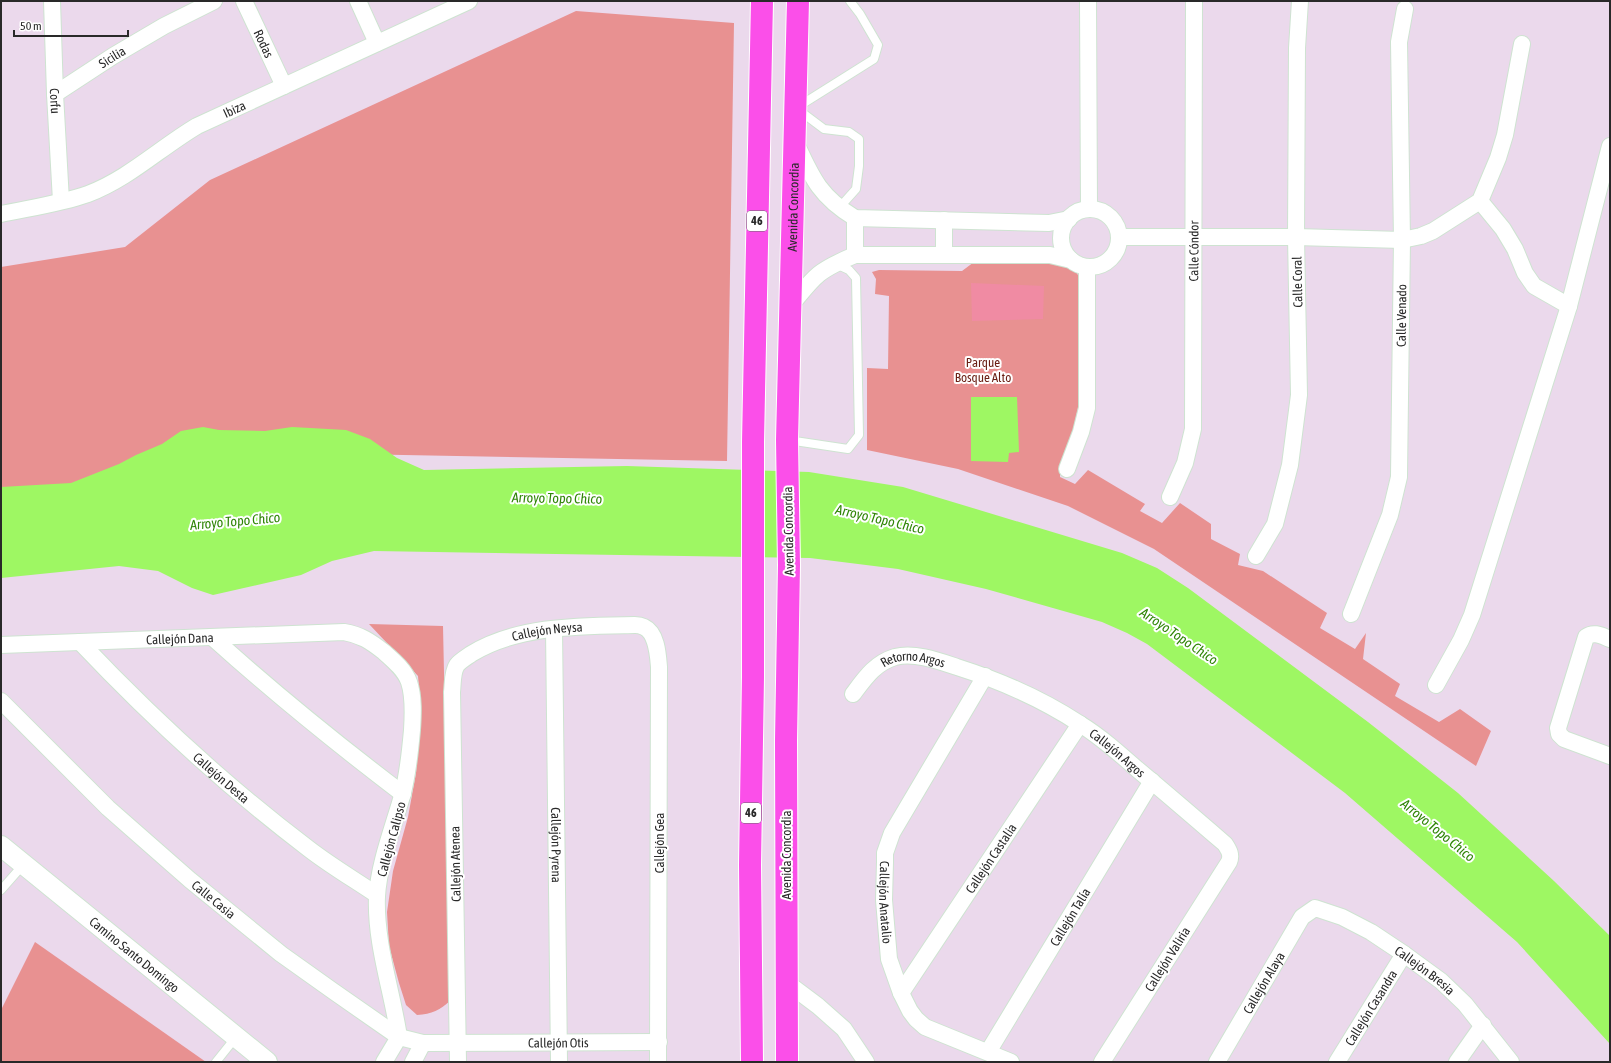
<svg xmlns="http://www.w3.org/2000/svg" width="1611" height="1063" viewBox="0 0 1611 1063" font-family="'Asap Condensed',sans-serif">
<rect width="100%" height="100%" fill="#ebd9ec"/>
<g fill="#e89191">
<path d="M576 11 734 23 727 461 297 453 1 495V267L125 247 210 180Z"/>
<path d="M974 262C990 262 1060 259 1070 266 1077 270 1079 277 1081 284L1078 408 1070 443 1060 465V477L1075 484 1088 470 1145 504 1140 511 1162 523 1180 503 1211 524V539L1240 554 1238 565 1263 571 1327 613 1320 628 1355 649 1366 633 1363 659 1400 684 1395 696 1439 722 1460 709 1491 731 1476 766 1154 549 1068 506 958 469 867 450V368L888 369 889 296 875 294 876 279 872 272 879 270 962 271Z"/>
<path d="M369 624 443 626 451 1000C440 1010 432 1014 417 1015L406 1005 399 983 389 946 387 912 393 871 408 817 416 773 421 711 418 676Z"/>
<path d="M35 942 206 1062H1V1010Z"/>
</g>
<path fill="#f08ba3" d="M971 283 1044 286 1043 319 972 321Z"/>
<g fill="#9ef763">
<path d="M971 397H1017L1019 452 1009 453 1008 462 971 461Z"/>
<path d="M203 427 219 430 265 431 292 427 346 430 370 439 397 458 424 470 627 466 809 472 903 487 1122 553 1157 568 1188 588 1368 722 1458 793 1554 881 1610 936V1044L1517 942 1345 793 1147 644 1127 633 1102 622 986 589 898 569 810 558 374 551 332 561 301 575 213 595 192 588 158 571 119 566 1 578V487L71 483 119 464 136 455 162 444 181 431Z"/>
</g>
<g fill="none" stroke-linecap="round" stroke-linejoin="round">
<defs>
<g id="service">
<path d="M839 208 856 189 859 166V139L849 132 824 129 796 108 874 59 878 45 860 14 850 1"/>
<path d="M788 440 848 449 859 435 856 278 849 270 836 264"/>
<path d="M1 890 23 865"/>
<path d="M216 1062 236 1037"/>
</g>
<g id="minor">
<path id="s1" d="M52 1 55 94 61 201"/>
<path id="s2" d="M244 1 284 86"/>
<path d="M358 1 377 43"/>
<path d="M1088 1 1089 209"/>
<path id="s3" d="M55 94 113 56 164 26 214 1"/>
<path d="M796 143C812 178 820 197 855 218L1049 223 1069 219"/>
<path d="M1480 201 1503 229 1515 249 1525 273 1534 286 1569 306"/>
<circle cx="1090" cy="238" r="29"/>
<path id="s4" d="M1 214C29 208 60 204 88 194 128 179 160 148 197 126L469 1"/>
<path d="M855 218V255"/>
<path d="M1119 237H1296L1402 240 1421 236 1433 231 1480 201 1498 158 1505 135 1522 44"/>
<path d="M944 255V220"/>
<path d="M791 305C800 295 808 283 819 274 829 266 843 260 855 255H1050L1071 260"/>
<path d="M1067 469 1081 432 1087 408V267"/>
<path id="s5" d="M1170 497 1185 463 1193 429 1194 1"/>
<path d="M1256 556 1275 524 1290 465 1299 395 1296 237 1297 48 1300 1"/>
<path id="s6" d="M1351 614 1390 515 1399 477 1402 240 1399 42 1405 9"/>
<path id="s7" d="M554 629 559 1062"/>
<path d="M212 637C273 692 337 744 403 794"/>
<path d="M1610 639C1602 636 1594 631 1586 637L1558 728 1559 734 1564 739 1610 756"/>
<path id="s8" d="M80 642C151 717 227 787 309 849 331 866 355 880 377 895"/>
<path id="s9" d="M1 645 344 632C361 635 370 641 384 652 393 660 405 670 409 682 414 697 413 715 412 730 410 752 408 775 402 796 393 828 379 863 377 896 375 943 392 990 399 1037L384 1062"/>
<path id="s10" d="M985 676 892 833 885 853V862L884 900 889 959 901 993 910 1011 916 1019 925 1027 1011 1062"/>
<path d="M1436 685 1461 640 1472 615 1569 306 1610 146"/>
<path id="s11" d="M853 694C865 678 875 663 895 657 915 652 939 661 957 667 1001 681 1042 699 1080 724 1101 737 1119 753 1137 769 1167 794 1196 819 1225 844 1229 850 1232 855 1229 862L1102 1062"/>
<path id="s12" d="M1 701 108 808 190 880 281 954 333 991 399 1037 423 1043 659 1042"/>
<path d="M786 982 818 1006 844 1029 866 1062"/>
<path id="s13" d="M901 993 1080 724"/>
<path id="s14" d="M988 1052 1152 781"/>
<path d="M413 1062 423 1043"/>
<path id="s15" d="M458 1062 452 692C453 685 452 672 457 665 460 661 467 657 471 654 518 625 581 626 635 625 638 625 642 626 644 627 657 633 658 655 659 667L658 1062"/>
<path id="s16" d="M1217 1062 1302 917 1315 908 1342 917 1371 932 1404 954 1441 981 1465 1004 1511 1062"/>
<path id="s17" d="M1337 1062 1404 954"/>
<path d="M1457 1062 1483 1025"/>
</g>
<g id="tertiary">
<path id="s18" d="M1 846 267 1062"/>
</g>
<g id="primary">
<path d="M752 1062 750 865 753 677V442L762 1"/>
<path id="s19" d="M787 1062 786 740 789 565 787 440 798 1"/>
</g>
</defs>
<use href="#service" stroke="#cee3d1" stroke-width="10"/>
<use href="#minor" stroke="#cee3d1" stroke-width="18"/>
<use href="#tertiary" stroke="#cee3d1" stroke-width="22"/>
<use href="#primary" stroke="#fff" stroke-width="24"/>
<use href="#service" stroke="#fff" stroke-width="8"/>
<use href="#minor" stroke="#fff" stroke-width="16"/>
<use href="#tertiary" stroke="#fff" stroke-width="20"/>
<use href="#primary" stroke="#fb4fe9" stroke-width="22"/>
</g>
<g text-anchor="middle" stroke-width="4" stroke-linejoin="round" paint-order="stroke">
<g fill="#fff" stroke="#696969" stroke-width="1">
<rect x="747" y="211" width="20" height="20" rx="3"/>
<rect x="741" y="803" width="20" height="20" rx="3"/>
</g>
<g font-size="12" font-weight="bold" fill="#292929">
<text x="757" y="225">46</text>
<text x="751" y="817">46</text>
</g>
<g font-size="13" fill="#292929" stroke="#fff">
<text dy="5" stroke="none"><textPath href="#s2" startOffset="47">Rodas</textPath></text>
<text dy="5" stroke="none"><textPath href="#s3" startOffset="68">Sicilia</textPath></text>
<text dy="5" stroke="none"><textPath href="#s1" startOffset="100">Corfu</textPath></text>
<text dy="5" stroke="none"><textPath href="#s4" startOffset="259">Ibiza</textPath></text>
<text dy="5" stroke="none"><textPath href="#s19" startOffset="855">Avenida Concordia</textPath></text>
<text dy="5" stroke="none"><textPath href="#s5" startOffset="250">Calle Cóndor</textPath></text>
<text transform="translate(1297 282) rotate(-91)" y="5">Calle Coral</text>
<text dy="5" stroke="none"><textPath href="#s6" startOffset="307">Calle Venado</textPath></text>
<text transform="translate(788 531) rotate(-91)" y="5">Avenida Concordia</text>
<text dy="5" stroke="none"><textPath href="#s15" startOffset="496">Callejón Neysa</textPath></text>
<text dy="5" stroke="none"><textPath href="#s9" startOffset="179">Callejón Dana</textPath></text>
<text dy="5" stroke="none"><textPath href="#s11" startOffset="75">Retorno Argos</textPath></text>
<text dy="5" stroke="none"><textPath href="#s11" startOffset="304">Callejón Argos</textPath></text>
<text dy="5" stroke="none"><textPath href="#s8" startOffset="196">Callejón Desta</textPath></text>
<text transform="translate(391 839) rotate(-75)" y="5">Callejón Calipso</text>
<text transform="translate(659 843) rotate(-90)" y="5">Callejón Gea</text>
<text dy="5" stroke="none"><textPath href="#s7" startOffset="216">Callejón Pyrena</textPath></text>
<text transform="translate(786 855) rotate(-90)" y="5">Avenida Concordia</text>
<text dy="5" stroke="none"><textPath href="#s13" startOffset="162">Callejón Castalia</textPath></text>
<text transform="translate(455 864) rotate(-91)" y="5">Callejón Atenea</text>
<text dy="5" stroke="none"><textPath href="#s12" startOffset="291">Calle Casia</textPath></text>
<text dy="5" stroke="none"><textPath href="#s10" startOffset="253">Callejón Anatalio</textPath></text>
<text dy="5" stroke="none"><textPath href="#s14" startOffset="158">Callejón Talía</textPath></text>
<text dy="5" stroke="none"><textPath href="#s18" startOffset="172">Camino Santo Domingo</textPath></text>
<text transform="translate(1167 959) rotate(-58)" y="5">Callejón Valiria</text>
<text dy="5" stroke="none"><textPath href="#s16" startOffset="311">Callejón Bresia</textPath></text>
<text dy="5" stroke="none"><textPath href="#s16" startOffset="92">Callejón Alaya</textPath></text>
<text dy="5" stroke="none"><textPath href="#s17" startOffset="64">Callejón Casandra</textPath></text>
<text dy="5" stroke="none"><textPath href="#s12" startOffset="682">Callejón Otis</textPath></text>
</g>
<g font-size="13" fill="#6a1f14" stroke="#fff">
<text x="983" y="367">Parque<tspan x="983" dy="15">Bosque Alto</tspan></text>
</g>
<g font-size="14" font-style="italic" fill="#2f8506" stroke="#fff">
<text transform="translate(557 498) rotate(1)" y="5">Arroyo Topo Chico</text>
<text transform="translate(880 519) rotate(13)" y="5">Arroyo Topo Chico</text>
<text transform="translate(235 521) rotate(-5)" y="5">Arroyo Topo Chico</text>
<text transform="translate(1179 636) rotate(34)" y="5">Arroyo Topo Chico</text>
<text transform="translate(1438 830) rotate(39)" y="5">Arroyo Topo Chico</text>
</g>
</g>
<rect width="1611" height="1063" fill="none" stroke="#292929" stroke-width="4"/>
<path d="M14 30v6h114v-6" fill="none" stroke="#292929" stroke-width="2"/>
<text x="20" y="30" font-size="12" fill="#292929" stroke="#ffffff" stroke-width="3" paint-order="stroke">50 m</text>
</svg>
